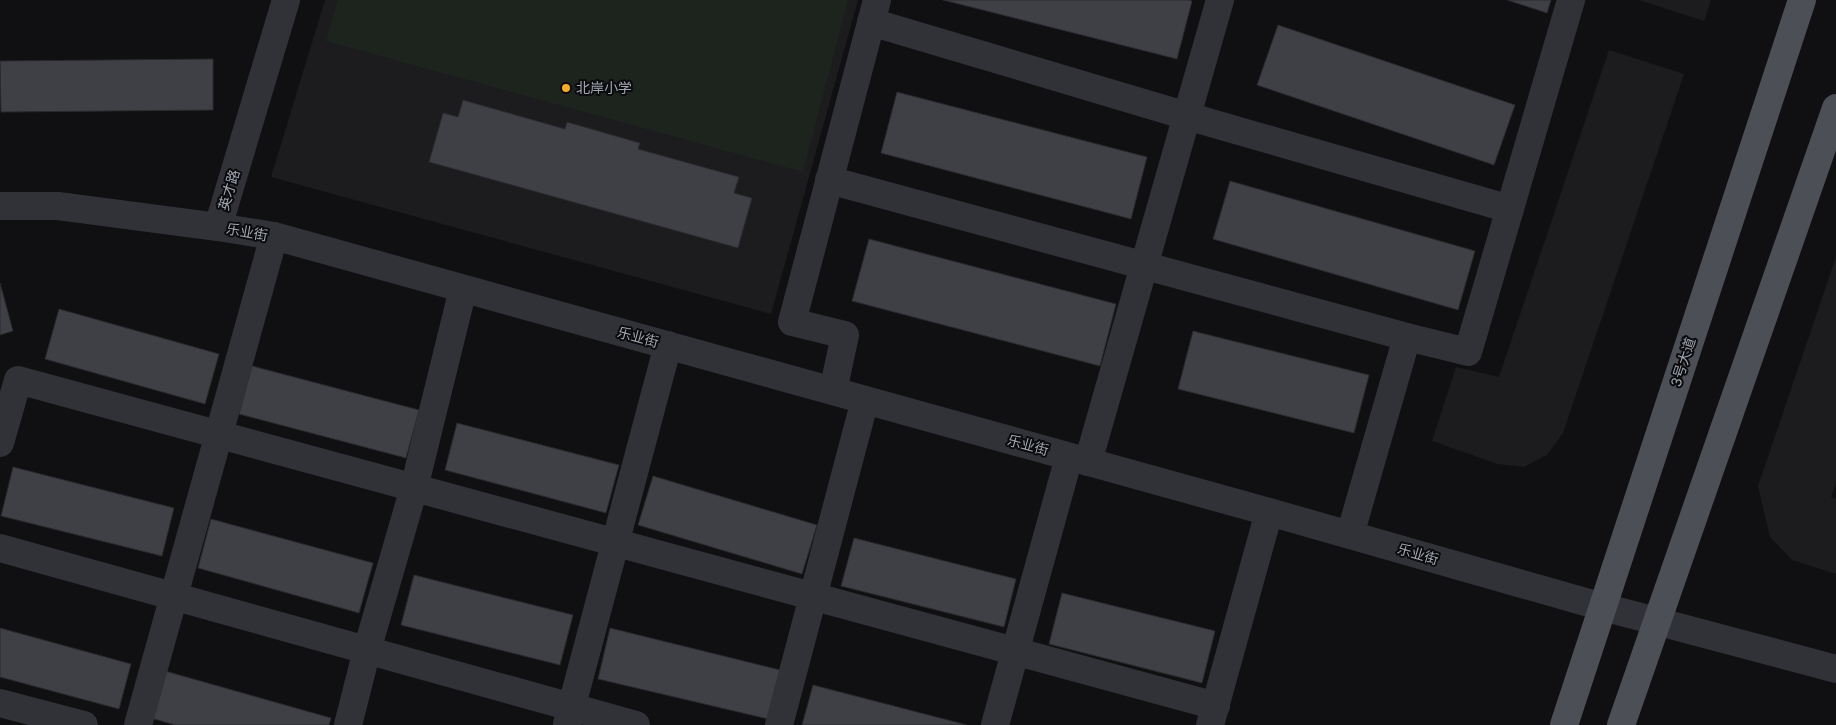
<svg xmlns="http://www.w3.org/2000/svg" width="1836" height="725" viewBox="0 0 1836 725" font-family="Inter,'Noto Sans SC',sans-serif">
<rect width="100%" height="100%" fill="#101012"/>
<g fill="#1c1c1f">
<path d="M325 0H858L771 314 271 177Z"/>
<path d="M1639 0H1711L1704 21Z"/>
<path d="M1609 50 1684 74 1563 433 1547 455 1524 467 1498 464 1432 441 1456 367 1499 377Z"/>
<path d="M1836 257V483L1831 497 1836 499V574L1792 560 1770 537 1758 486Z"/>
</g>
<path fill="#1d241d" d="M338 0H848L803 172 326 41Z"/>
<g fill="#3f4045" stroke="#2a2a2e">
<path d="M943 0H1189L1192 1 1177 59Z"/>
<path d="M1507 0H1551L1547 13Z"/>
<path d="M1278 25 1515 105 1494 165 1257 85Z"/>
<path d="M213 59V110L1 112 0 61Z"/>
<path d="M897 92 1147 157 1131 219 881 153Z"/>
<path d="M463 100 565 129 567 122 640 143 638 149 739 177 734 193 752 198 738 248 429 162 443 113 458 117Z"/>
<path d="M1230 181 1475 251 1458 310 1213 239Z"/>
<path d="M869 239 1116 304 1100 366 852 301Z"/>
<path d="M0 283 13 331 0 335Z"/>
<path d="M59 309 219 354 205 404 45 359Z"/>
<path d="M1193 331 1369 375 1354 433 1178 389Z"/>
<path d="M252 366 419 410 406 458 239 414Z"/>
<path d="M457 423 619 465 606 513 445 470Z"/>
<path d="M13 467 174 508 162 556 1 516Z"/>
<path d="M653 476 817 525 802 574 638 525Z"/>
<path d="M211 519 373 563 359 613 198 568Z"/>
<path d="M854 538 1016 579 1004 627 841 586Z"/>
<path d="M414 575 573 615 560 665 401 625Z"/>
<path d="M1062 593 1215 631 1202 683 1049 644Z"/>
<path d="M0 628 131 664 119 709 0 677Z"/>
<path d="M610 628 780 670 768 719 598 679Z"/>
<path d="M165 671 331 718 329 725H175L151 718Z"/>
<path d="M813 685 967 725H802Z"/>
</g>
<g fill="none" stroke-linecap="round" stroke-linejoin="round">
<g stroke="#313237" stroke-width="28">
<path d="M871 22 1187 116 1510 209"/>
<path d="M829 180 1407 337"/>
<path d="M0 206H58L218 227 286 0"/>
<path d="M218 227 274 236 1269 512 1603 607 1836 669"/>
<path d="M833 391 845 335 792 322 877 0"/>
<path d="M0 443 18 380 1216 706"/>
<path d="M1088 462 1220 0"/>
<path d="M1350 535 1407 337 1468 352 1571 0"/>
<path d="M0 548 636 725"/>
<path d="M0 703 84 725"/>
<path d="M567 724 668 345"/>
<path d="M138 725 274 236"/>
<path d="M348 725 367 650 414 488 463 289"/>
<path d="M779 725 865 400"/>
<path d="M995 725 1069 457"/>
<path d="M1210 725 1269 512"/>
</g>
<g stroke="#4d4f56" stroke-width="28">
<path d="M1564 725 1802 0"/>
<path d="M1621 725 1836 108"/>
</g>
</g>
<circle fill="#f2ac28" stroke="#0b0b0d" stroke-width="2" cx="566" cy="88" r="5"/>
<g text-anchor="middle" stroke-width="4" stroke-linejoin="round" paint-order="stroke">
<g font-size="14" fill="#a1a7b3" stroke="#0b0b0d" text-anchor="start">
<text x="576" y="93">北岸小学</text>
</g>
<g font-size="14" fill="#a1a7b3" stroke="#0b0b0d">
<text transform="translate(229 190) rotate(-73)" y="5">英才路</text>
<text transform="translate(247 232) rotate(10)" y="5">乐业街</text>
<text transform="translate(638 337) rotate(15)" y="5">乐业街</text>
<text transform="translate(1683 362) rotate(-72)" y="5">3号大道</text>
<text transform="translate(1028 445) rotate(15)" y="5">乐业街</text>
<text transform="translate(1418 554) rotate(16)" y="5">乐业街</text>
</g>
</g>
</svg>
